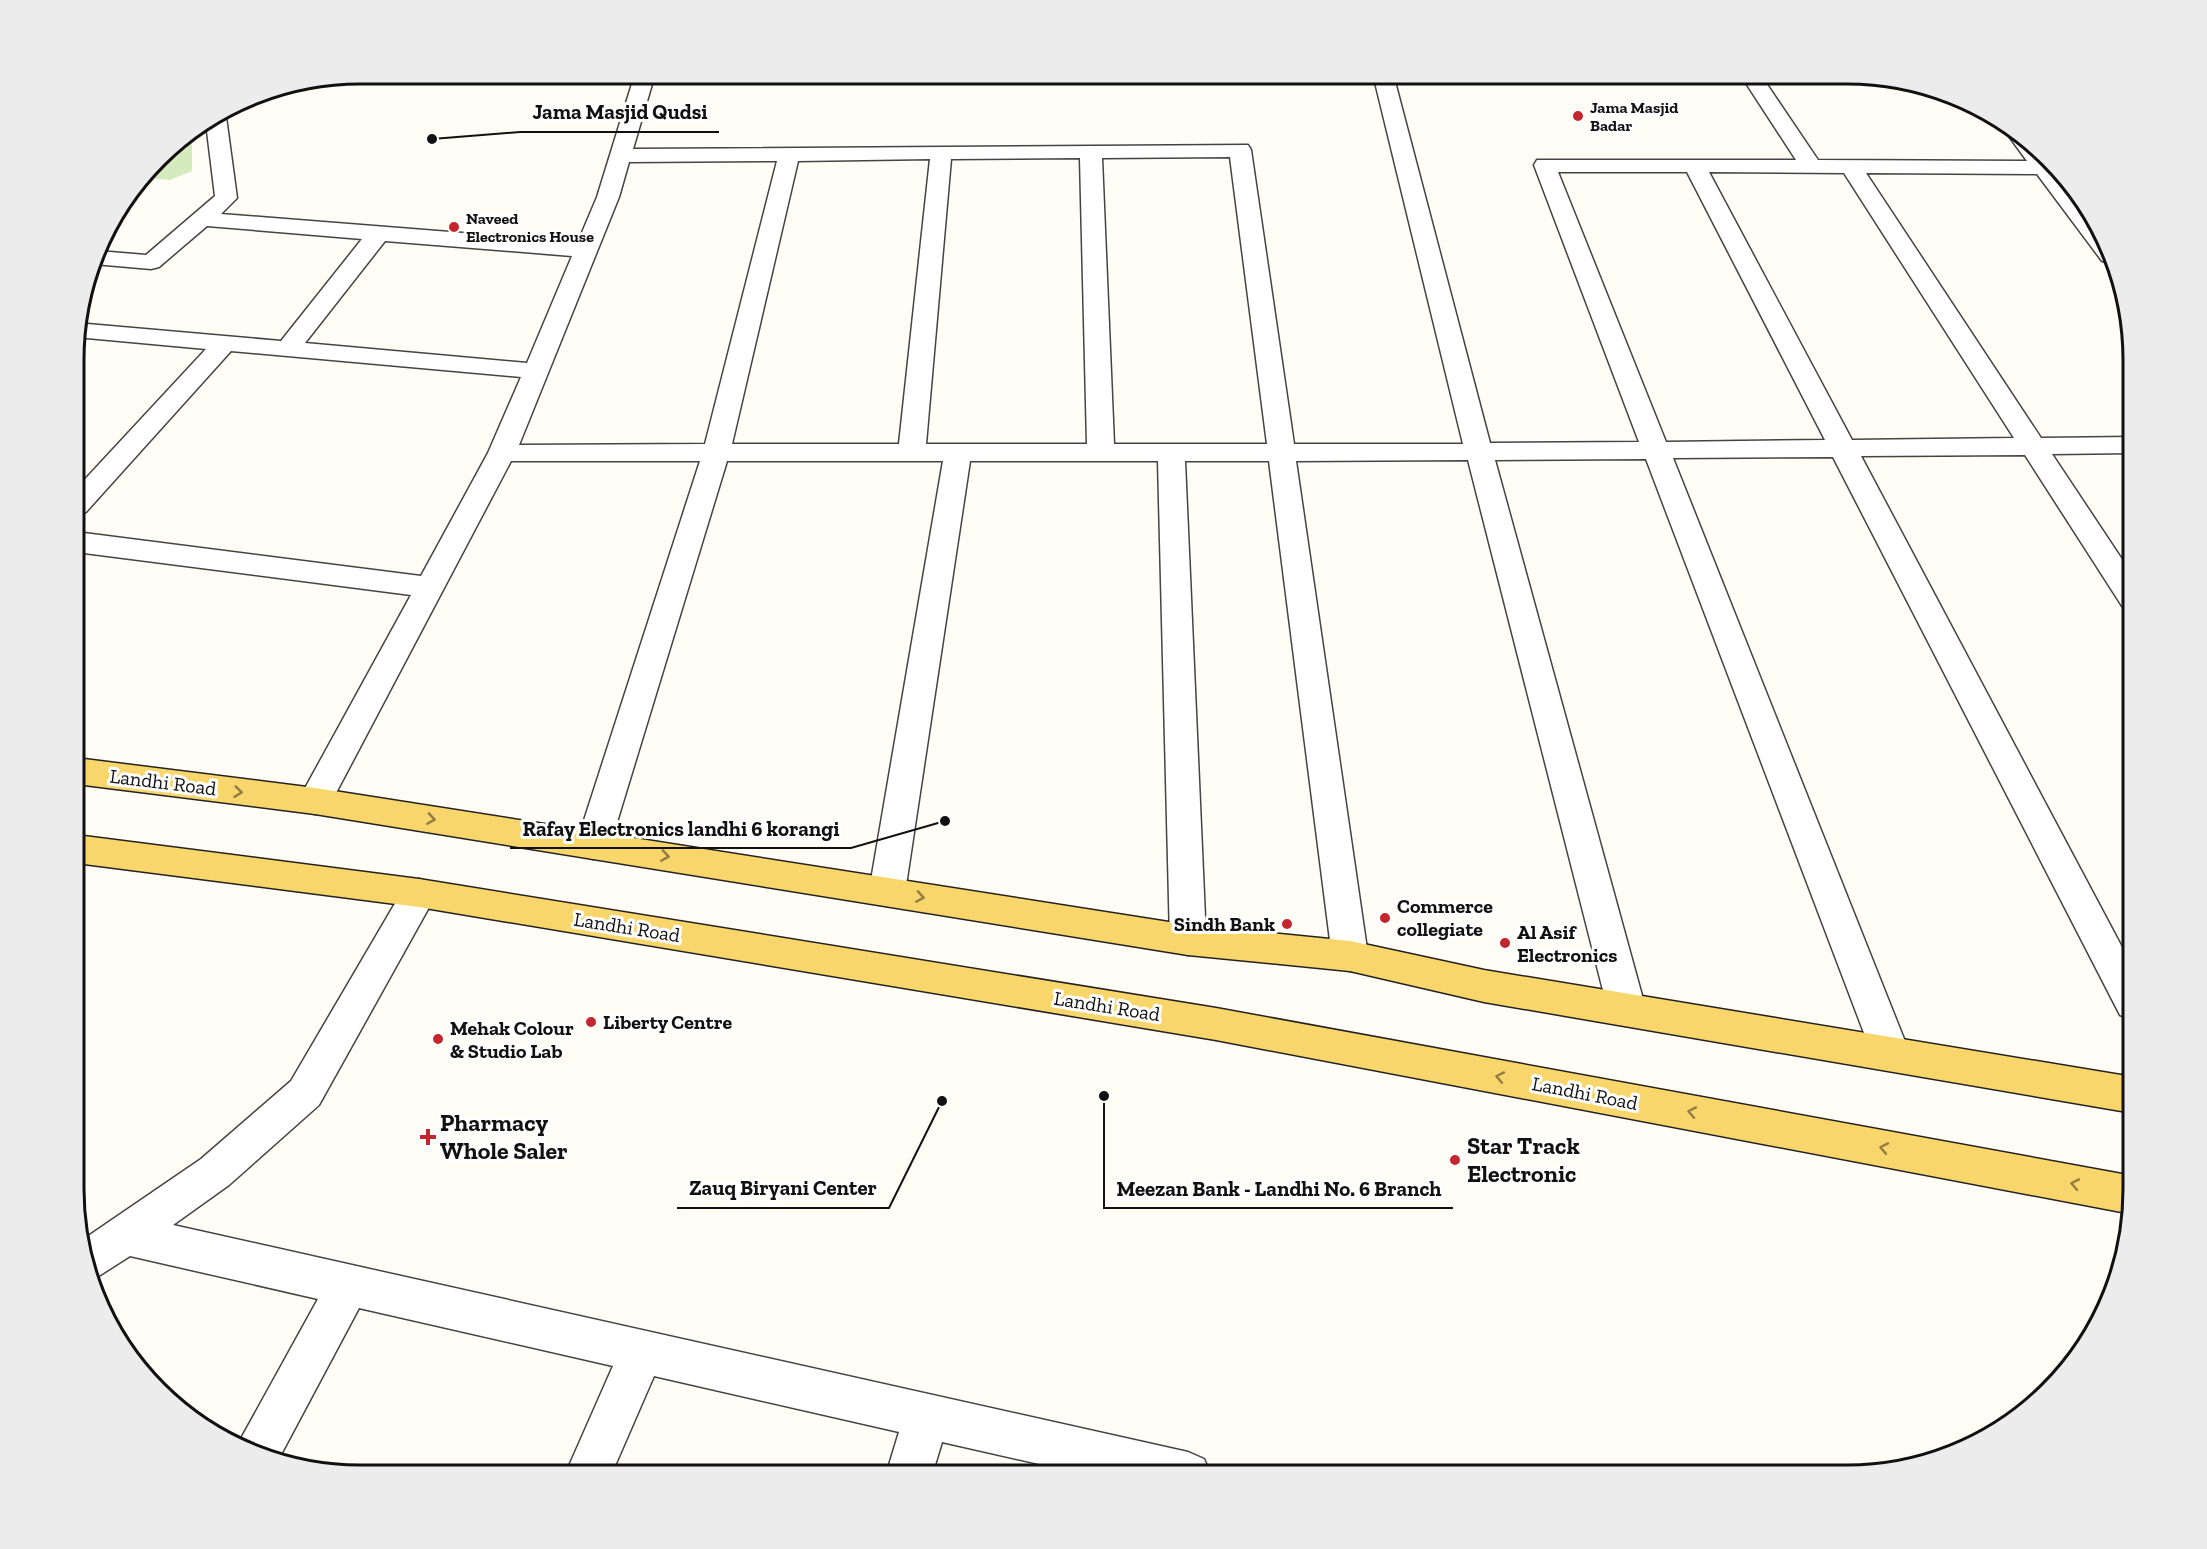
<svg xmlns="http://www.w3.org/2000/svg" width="2207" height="1549" viewBox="0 0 2207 1549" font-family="'Zilla Slab',serif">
<rect width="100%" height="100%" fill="#fffdf5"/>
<path fill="#d5ebbd" d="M192 132V171L170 180 145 178 171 145Z"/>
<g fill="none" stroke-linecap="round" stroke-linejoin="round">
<defs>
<g id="minor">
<path d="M635 74H655L633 149 1248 145 1251 150 1294 444H1463L1373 74H1393L1490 443 1639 442 1534 165 1537 160H1796L1740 74H1760L1818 160 2027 161 2003 128 2005 124 2021 133 2104 233 2112 263 2102 261 2037 174 1866 173 2041 438 2133 437V453L2052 454 2133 576V609L2122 606 2025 455 1861 456 2133 968V1020L2120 1015 1833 457 1673 458 1910 1054 1905 1066 1891 1071 1877 1066 1872 1054 1646 459 1495 460 1646 1010 1640 1021 1627 1026 1614 1021 1608 1010 1468 460 1296 461 1368 956 1363 967 1350 971 1337 967 1332 956 1269 461H1185L1206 940 1201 951 1188 955 1175 951 1170 940 1158 461H970L905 892 899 902 887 906 875 902 869 892 943 461H727L610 845 605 855 593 859 581 855 576 845 700 461H511L327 810 315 814 303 810 298 801 411 595 76 552V532L421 576 488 453 521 377 231 351 86 512 76 515V489L206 349 76 337V323L281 341 362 239 207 226 159 267 151 269 94 264 98 251 146 255 215 196 206 123 223 113 226 117 237 198 221 214 578 242 597 197ZM1230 157 1267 444H1114L1102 158ZM1080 158 1087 444H926L951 159ZM930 159 899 444H732L798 161ZM777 161 705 444 519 445 619 197 629 162ZM1558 172H1687L1825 440 1666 442ZM1709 172 1844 173 2014 438 1852 440ZM385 241 572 256 527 363 305 343Z"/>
<path d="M419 879 431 883 437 893 319 1105 229 1185 173 1225 1188 1452 1204 1459 1211 1475H1088L942 1442 932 1475H886L899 1432 654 1376 611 1475H565L613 1366 359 1308 277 1462 268 1460 238 1444 318 1299 130 1256 94 1279 81 1241 201 1159 291 1081 407 883Z"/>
</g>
<g id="major">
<path d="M76 758 315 788 1188 925 1350 941 1484 970 2133 1077V1113L1484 1002 1350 971 1188 955 315 814 76 784Z"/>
<path d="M76 835 419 879 1216 1008 2133 1176 2132 1214 1216 1040 419 907 76 863Z"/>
</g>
</defs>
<use href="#minor" stroke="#444" stroke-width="3"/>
<use href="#major" stroke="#222" stroke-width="3"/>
<use href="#minor" fill="#fff" fill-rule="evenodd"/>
<use href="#major" fill="#f9d66b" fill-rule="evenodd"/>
</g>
<defs><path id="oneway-chevron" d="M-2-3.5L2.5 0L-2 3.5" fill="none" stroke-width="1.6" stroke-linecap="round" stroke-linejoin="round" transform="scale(1.5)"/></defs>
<g stroke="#917d42">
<use href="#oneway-chevron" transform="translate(238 792) rotate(7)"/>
<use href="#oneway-chevron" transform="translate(431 819) rotate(9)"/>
<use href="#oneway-chevron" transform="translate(665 856) rotate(9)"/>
<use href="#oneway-chevron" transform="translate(920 897) rotate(9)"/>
<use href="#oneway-chevron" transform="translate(1500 1077) rotate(-169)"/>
<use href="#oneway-chevron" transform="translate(1692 1112) rotate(-169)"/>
<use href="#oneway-chevron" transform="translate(1884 1148) rotate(-169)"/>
<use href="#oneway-chevron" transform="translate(2075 1184) rotate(-169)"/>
</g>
<g fill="#c4262e" stroke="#fff" stroke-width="2">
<circle cx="1578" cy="116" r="6"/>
<circle cx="454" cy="227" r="6"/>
<circle cx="1385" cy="918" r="6"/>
<circle cx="1287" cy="924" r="6"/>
<circle cx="1505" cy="943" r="6"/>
<circle cx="591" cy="1022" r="6"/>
<circle cx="438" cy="1039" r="6"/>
<path d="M425 1128h6v6h6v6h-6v6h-6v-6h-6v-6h6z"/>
<circle cx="1455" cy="1160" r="6"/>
</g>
<g text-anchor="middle" stroke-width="6" stroke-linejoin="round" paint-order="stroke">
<g font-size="16" font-weight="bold" fill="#111" stroke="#fff" text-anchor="start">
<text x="1590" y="113">Jama Masjid<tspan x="1590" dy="18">Badar</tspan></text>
<text x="466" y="224">Naveed<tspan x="466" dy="18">Electronics House</tspan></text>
</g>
<g font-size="20" fill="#111" stroke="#fff">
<text transform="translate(163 782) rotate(7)" y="7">Landhi Road</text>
<text transform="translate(627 927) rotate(9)" y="7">Landhi Road</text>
<text transform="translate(1107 1006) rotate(9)" y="7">Landhi Road</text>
<text transform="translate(1585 1093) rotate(11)" y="7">Landhi Road</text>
</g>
<g font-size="20" font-weight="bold" fill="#111" stroke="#fff" text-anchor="start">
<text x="1397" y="913">Commerce<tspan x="1397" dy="23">collegiate</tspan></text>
<text x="1275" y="931" text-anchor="end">Sindh Bank</text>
<text x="1517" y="939">Al Asif<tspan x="1517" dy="23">Electronics</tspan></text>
<text x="603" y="1029">Liberty Centre</text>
<text x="450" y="1035">Mehak Colour<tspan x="450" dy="23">&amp; Studio Lab</tspan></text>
</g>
<g font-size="24" font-weight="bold" fill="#111" stroke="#fff" text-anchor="start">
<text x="440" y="1131">Pharmacy<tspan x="440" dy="28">Whole Saler</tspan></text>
<text x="1467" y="1154">Star Track<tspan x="1467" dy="28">Electronic</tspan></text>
</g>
</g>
<path d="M0 0H2207V1549H0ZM360 84H1847A276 276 0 0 1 2123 360V1189A276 276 0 0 1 1847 1465H360A276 276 0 0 1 84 1189V360A276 276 0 0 1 360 84Z" fill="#ececec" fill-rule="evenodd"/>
<path fill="none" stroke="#111" stroke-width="3" d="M360 84H1847A276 276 0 0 1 2123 360V1189A276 276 0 0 1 1847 1465H360A276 276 0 0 1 84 1189V360A276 276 0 0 1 360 84Z"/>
<path fill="none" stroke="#111" stroke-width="2" d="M432 139L520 132H719M945 821L851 848H510M942 1101L889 1208H677M1104 1096L1104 1208H1453"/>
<g fill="#111" stroke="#fff" stroke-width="2">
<circle cx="432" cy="139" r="6"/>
<circle cx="945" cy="821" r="6"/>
<circle cx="942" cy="1101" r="6"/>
<circle cx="1104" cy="1096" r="6"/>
</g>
<g font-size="21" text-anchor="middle" font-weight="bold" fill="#111" stroke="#fff" stroke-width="6" stroke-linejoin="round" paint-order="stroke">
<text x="620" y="119">Jama Masjid Qudsi</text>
<text x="681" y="836">Rafay Electronics landhi 6 korangi</text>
<text x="783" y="1195">Zauq Biryani Center</text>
<text x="1279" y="1196">Meezan Bank - Landhi No. 6 Branch</text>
</g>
</svg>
